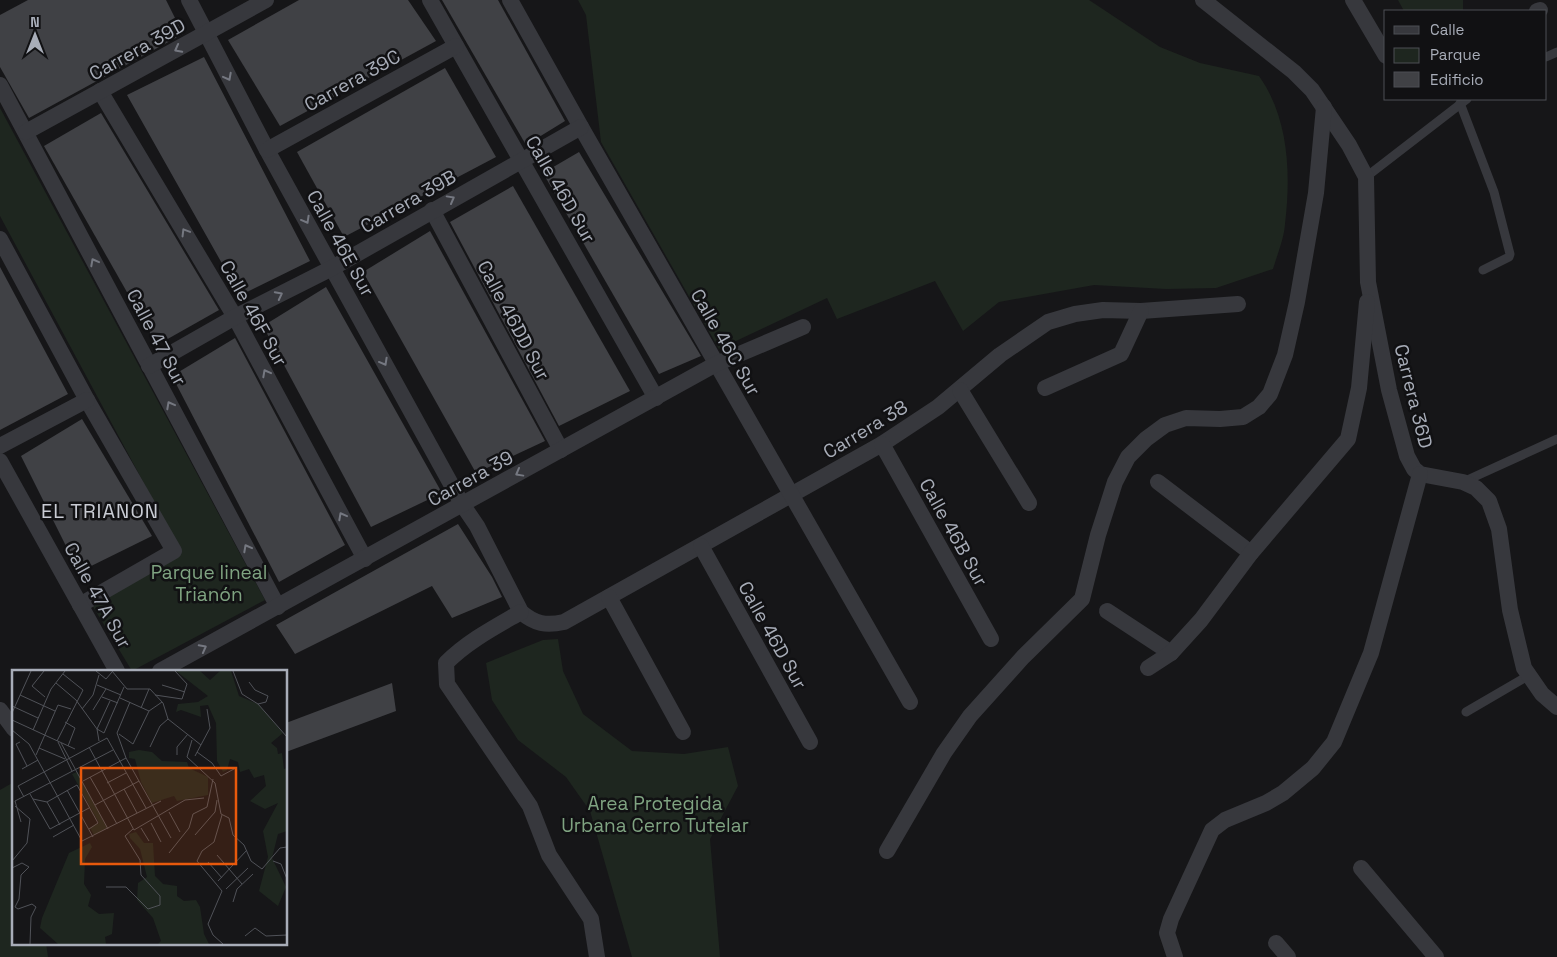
<svg xmlns="http://www.w3.org/2000/svg" width="1557" height="957" viewBox="0 0 1557 957" font-family="'Space Grotesk',sans-serif">
<rect width="100%" height="100%" fill="#161618"/>
<g fill="#1e261f">
<path d="M578 0H1089L1160 47 1200 63 1259 76C1289 118 1291 174 1285 224 1284 239 1277 255 1273 269L1216 288 1166 289 1094 285 999 302 963 331 935 281 837 319 827 298 719 349 601 142 586 15Z"/>
<path d="M1398 0H1463V11H1404Z"/>
<path d="M0 108 265 600 132 671 92 605 181 552 0 216Z"/>
<path d="M558 639 563 671 583 714 632 751 684 754 728 747 738 786 710 839 720 957H632L590 811 566 777 518 740 492 700 486 663 543 640Z"/>
<path d="M14 782V943H46L48 957H0V790Z"/>
</g>
<g fill="#404145">
<path d="M28 0H166L183 34 29 118 0 67V15Z"/>
<path d="M299 0H408L436 41 280 126 228 40Z"/>
<path d="M442 0H498L565 121 526 145Z"/>
<path d="M204 57 310 261 245 293 230 264 224 267 127 95Z"/>
<path d="M445 68 496 157 344 237 297 152Z"/>
<path d="M101 113 219 310 157 345 44 146Z"/>
<path d="M579 152 701 356 659 374 543 173Z"/>
<path d="M513 186 630 391 559 426 450 222Z"/>
<path d="M430 231 545 441 476 473 363 272Z"/>
<path d="M0 267 68 394 0 430Z"/>
<path d="M326 287 442 493 371 527 263 326Z"/>
<path d="M235 338 345 545 279 582 172 376Z"/>
<path d="M82 419 152 536 79 572 21 456Z"/>
<path d="M458 524 492 577 502 597 452 618 432 586 295 654 276 625Z"/>
<path d="M392 683 396 711 286 752V723Z"/>
</g>
<g fill="none" stroke-linecap="round" stroke-linejoin="round">
<g stroke="#37383d" stroke-width="9">
<path d="M1546 57 1557 52"/>
<path d="M1460 103 1494 192 1510 254 1509 257 1483 270"/>
<path d="M1366 177 1467 99"/>
<path d="M1463 482 1557 439"/>
<path d="M1466 712 1528 676"/>
</g>
<g stroke="#37383d" stroke-width="16">
<path d="M189 0 267 150 462 504 477 526 521 612C535 624 546 626 564 622L882 444 938 407 1000 355 1048 322 1075 314 1103 310 1141 311 1238 304"/>
<path d="M430 0 656 398"/>
<path d="M510 0 581 127 910 702"/>
<path d="M1203 0 1294 72 1312 90 1349 145 1366 177 1368 282 1389 390 1407 456 1414 469 1420 474 1463 482 1476 488 1489 501 1499 529 1510 610 1524 668 1542 694 1557 707"/>
<path d="M1353 0 1386 56"/>
<path d="M1537 11 1540 10"/>
<path d="M0 85 278 607"/>
<path d="M100 91 235 317 365 559"/>
<path d="M26 132 266 0"/>
<path d="M267 150 456 46"/>
<path d="M432 210 561 450"/>
<path d="M0 239 87 400 174 551 80 605"/>
<path d="M149 366 235 317 332 268 581 127"/>
<path d="M1045 388 1121 354 1141 311"/>
<path d="M960 390 1029 503"/>
<path d="M882 444 991 639"/>
<path d="M0 446 87 400"/>
<path d="M0 461 117 671"/>
<path d="M1158 482 1251 553"/>
<path d="M701 546 810 742"/>
<path d="M609 597 683 732"/>
<path d="M1107 611 1171 653"/>
<path d="M521 612C495 627 468 641 446 663L447 684 530 806 549 855 591 919 597 957"/>
<path d="M1148 668 1171 653 1201 620 1251 553 1348 439 1359 388 1367 302"/>
<path d="M160 671 716 364 803 327"/>
<path d="M0 710 14 729"/>
<path d="M887 851 944 753 970 716 1023 657 1082 599 1098 535 1115 482 1128 457 1146 439 1165 425 1186 418 1220 419 1243 417 1259 407 1270 394 1285 355 1297 302 1316 193 1324 107"/>
<path d="M1361 868 1436 957"/>
<path d="M1276 943 1288 957"/>
<path d="M1175 957 1167 933 1171 919 1212 830 1225 820 1266 803 1283 793 1313 768 1334 742 1371 653 1420 474"/>
</g>
</g>
<defs><path id="oneway-chevron" d="M-2-3.5L2.5 0L-2 3.5" fill="none" stroke-width="1.6" stroke-linecap="round" stroke-linejoin="round" transform="scale(1.25)"/></defs>
<g stroke="#757881">
<use href="#oneway-chevron" transform="translate(178 49) rotate(152)"/>
<use href="#oneway-chevron" transform="translate(228 77) rotate(62)"/>
<use href="#oneway-chevron" transform="translate(451 199) rotate(-29)"/>
<use href="#oneway-chevron" transform="translate(306 220) rotate(61)"/>
<use href="#oneway-chevron" transform="translate(185 232) rotate(-121)"/>
<use href="#oneway-chevron" transform="translate(94 262) rotate(-118)"/>
<use href="#oneway-chevron" transform="translate(279 295) rotate(-27)"/>
<use href="#oneway-chevron" transform="translate(384 362) rotate(61)"/>
<use href="#oneway-chevron" transform="translate(266 373) rotate(-118)"/>
<use href="#oneway-chevron" transform="translate(170 405) rotate(-118)"/>
<use href="#oneway-chevron" transform="translate(519 473) rotate(151)"/>
<use href="#oneway-chevron" transform="translate(342 516) rotate(-118)"/>
<use href="#oneway-chevron" transform="translate(247 548) rotate(-118)"/>
<use href="#oneway-chevron" transform="translate(203 648) rotate(-28)"/>
</g>
<g text-anchor="middle" stroke-width="5" stroke-linejoin="round" paint-order="stroke">
<g font-size="19" fill="#a8adb8" stroke="#111113">
<text transform="translate(137 49) rotate(-29)" y="7">Carrera 39D</text>
<text transform="translate(352 80) rotate(-29)" y="7">Carrera 39C</text>
<text transform="translate(561 189) rotate(60)" y="7">Calle 46D Sur</text>
<text transform="translate(408 201) rotate(-30)" y="7">Carrera 39B</text>
<text transform="translate(341 243) rotate(61)" y="7">Calle 46E Sur</text>
<text transform="translate(254 313) rotate(61)" y="7">Calle 46F Sur</text>
<text transform="translate(514 320) rotate(62)" y="7">Calle 46DD Sur</text>
<text transform="translate(157 337) rotate(62)" y="7">Calle 47 Sur</text>
<text transform="translate(726 342) rotate(60)" y="7">Calle 46C Sur</text>
<text transform="translate(1414 396) rotate(76)" y="7">Carrera 36D</text>
<text transform="translate(865 429) rotate(-31)" y="7">Carrera 38</text>
<text transform="translate(470 478) rotate(-29)" y="7">Carrera 39</text>
<text transform="translate(954 532) rotate(61)" y="7">Calle 46B Sur</text>
<text transform="translate(98 595) rotate(61)" y="7">Calle 47A Sur</text>
<text transform="translate(773 635) rotate(61)" y="7">Calle 46D Sur</text>
</g>
<g font-size="19" fill="#7fa381" stroke="#111113">
<text x="209" y="579">Parque lineal<tspan x="209" dy="22">Trianón</tspan></text>
<text x="655" y="810">Area Protegida<tspan x="655" dy="22">Urbana Cerro Tutelar</tspan></text>
</g>
<g font-size="20" letter-spacing="1" fill="#c9ccd4" stroke="#111113">
<text x="100" y="518">EL TRIANON</text>
</g>
</g>
<g transform="translate(12 670)">
<rect width="275" height="275" fill="#161618"/>
<path d="M164 1H188L198 10 208 1H219L227 26 246 34 271 63 259 73 265 78 266 84 270 83 272 99 275 98V161L266 164 260 188 274 217 266 236 247 221 256 187 251 161 266 133 253 139 238 131 254 116 252 105 242 108 237 99 228 102 226 92 218 89 215 100 211 102 205 91 204 53 196 35 188 36 189 47 169 40 164 42 166 34 186 32 196 26ZM127 80 140 82 150 91 175 92 177 98 196 107V125L165 131 162 126 140 133 129 112 123 89 117 88V82ZM65 102 95 158 82 165 78 158 87 153 60 104ZM124 162 132 173H141L143 206 151 214 165 216V226L172 231 184 230 188 237 192 264 197 274H146L149 271 141 248 125 230 126 213 135 207 128 179 118 168 117 164ZM78 173 80 177 73 189 72 214 79 225 76 236 87 244 102 243 100 264 93 267 94 274H46L28 258 30 248 57 183Z" fill="#1e261f"/>
<path fill="none" stroke="#505258" stroke-width="1" d="M32 1 20 16 33 27M84 1 94 9 100 2M100 1 115 19H138L151 33 156 49 189 75M221 1 230 24 246 34 275 67M237 12 243 20 256 26 254 32 246 34M44 13 64 30 85 59 87 71M85 15 109 25M150 15 173 22M8 25 43 41M143 25 170 29 175 14 163 1M90 27 106 33M108 28 137 41M98 31 85 59 92 63 112 17M0 36 26 48M129 38 137 19M70 39 81 25 87 5M81 40 94 19M0 43 19 1M0 50 63 79M53 52 63 58 56 76M0 60 17 74 70 171 149 131M21 60 39 19 53 1M105 63 114 88 159 168M105 63 118 32M107 64 121 74 137 41 150 32M180 70 175 87 203 113 209 144 217 148 221 165 232 175 239 191 250 199 268 178 275 177M45 71 71 20 51 4M8 72 4 74 15 96M46 72 60 101M49 73 96 159M77 77 122 160 173 130 192 128M138 77 148 56 156 49M27 78 53 89M185 82 200 93 209 106 222 99M24 85 46 35 59 39M165 85V77L176 64M183 86 198 58 195 39M10 99 26 90M78 107 105 154M71 111 114 88M95 113 114 103M112 119 125 143M55 120 81 167M18 124 38 159 77 138M12 127 6 116 95 68 134 138M21 129 35 132 65 115 86 153 77 159M3 131 101 80M3 131 9 152M35 132 48 155M83 135 127 111M157 142 168 162M210 145 202 172 190 181 185 191 210 221 196 254 201 265 211 274M139 153 149 172M129 158 137 171M183 165 203 142 205 130M41 167 62 155M157 183 177 158 181 144 195 137 201 109M205 185 230 214M0 191 15 173 18 149 3 136M261 191 269 194 275 209M196 192 210 208M0 198 10 193 17 197 9 205 7 229 3 237 6 239 20 234 24 237 19 247 18 274M206 211 235 180M94 217H114L136 239 148 235V226L129 205 128 190 113 166 121 159M214 219 236 198M221 232 225 219 241 204M233 266 243 258 254 266 275 265"/>
<path fill="#e8590c" fill-opacity="0.15" stroke="#e8590c" stroke-width="2.5" d="M69 98H224V194H69Z"/>
<rect width="275" height="275" fill="none" stroke="#a8adb8" stroke-width="2.5"/>
</g>
<rect x="1384" y="10" width="162" height="90" fill="#111113" stroke="#4d4f55"/>
<rect x="1394" y="26" width="25" height="8" fill="#37383d" stroke="#4d4f55"/>
<text x="1430" y="35" font-size="15" fill="#a8adb8">Calle</text>
<rect x="1394" y="48" width="25" height="15" fill="#1e261f" stroke="#4d4f55"/>
<text x="1430" y="60" font-size="15" fill="#a8adb8">Parque</text>
<rect x="1394" y="72" width="25" height="15" fill="#404145" stroke="#4d4f55"/>
<text x="1430" y="85" font-size="15" fill="#a8adb8">Edificio</text>
<g transform="translate(35 35)" stroke="#111113" stroke-width="4" paint-order="stroke">
<path d="M0-4L9 19L0 12L-9 19Z" fill="#a8adb8"/>
<text y="-8" font-size="14" font-weight="bold" text-anchor="middle" fill="#a8adb8">N</text>
</g>
</svg>
